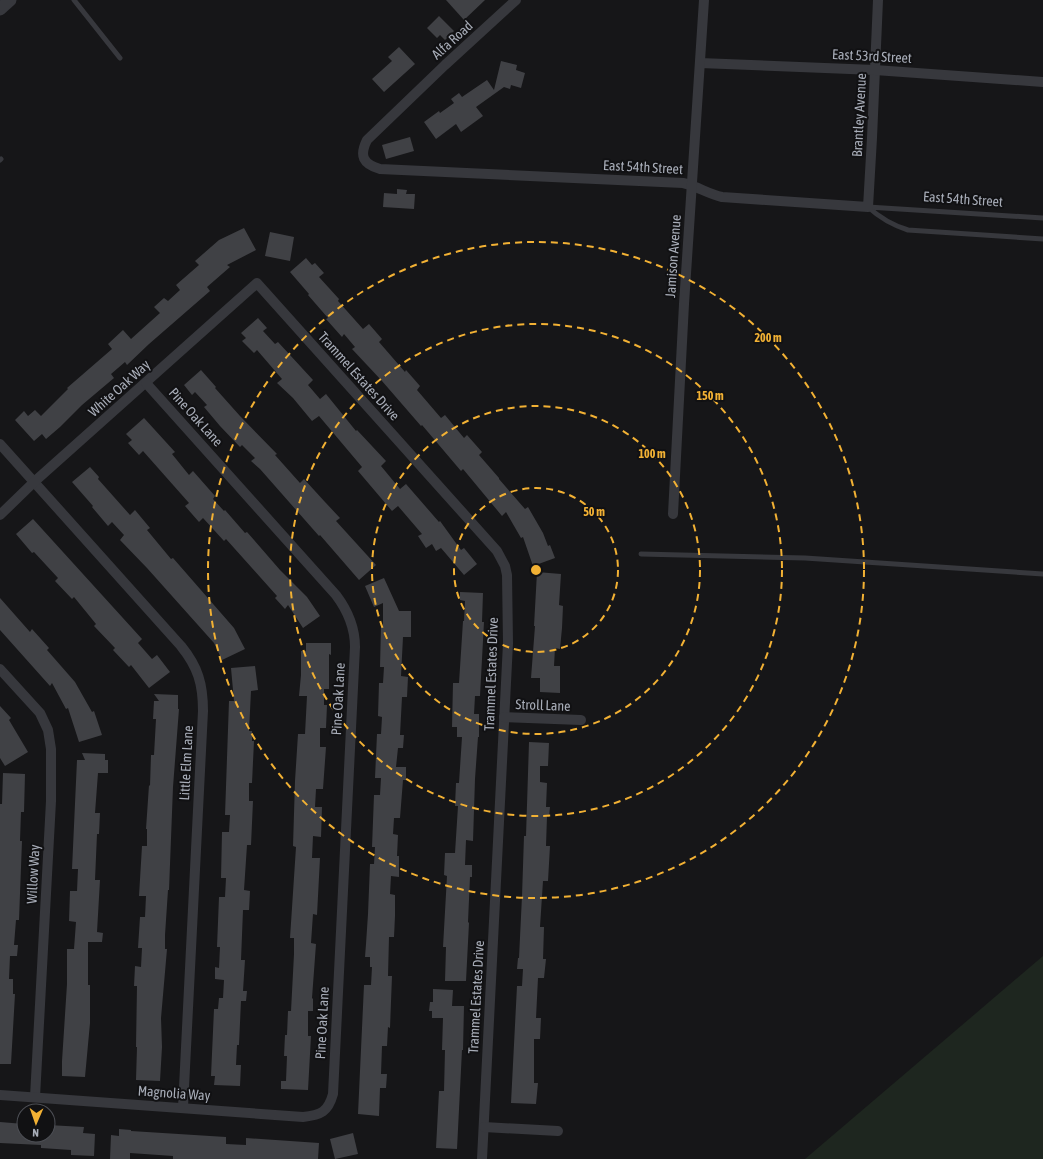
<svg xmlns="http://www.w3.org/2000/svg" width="1043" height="1159" viewBox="0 0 1043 1159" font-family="'Asap Condensed',sans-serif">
<rect width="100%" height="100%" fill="#161618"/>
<path fill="#1e261f" d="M1043 956V1159H805Z"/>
<g fill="#404145">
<path d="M446 0H485L464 20Z"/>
<path d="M439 16 454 31 445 40 440 35 437 38 427 28Z"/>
<path d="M399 47 415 64 384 92 372 79 392 61 388 57Z"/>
<path d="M501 61 517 65 516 70 525 73 521 88 511 85 510 89 504 87 476 107 483 116 461 132 456 124 436 139 424 122 439 111 440 113 454 103 451 99 459 93 462 97 487 80 494 90Z"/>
<path d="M410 137 414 151 386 159 382 145Z"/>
<path d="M397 189 407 190 406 194H415L414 209 383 207 384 193 397 194Z"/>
<path d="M244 228 256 250 227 265 230 267 207 287 210 291 149 344 127 365 125 362 111 374 114 378 82 405 60 427 46 439 42 434 34 441 15 420 24 411 28 416 35 410 41 416 68 389 67 388 112 349 108 344 123 330 131 339 160 313 154 307 164 298 168 301 180 290 176 285 199 265 195 261 219 240Z"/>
<path d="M270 232 294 237 290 261 265 256Z"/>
<path d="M306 258 312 265 315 263 324 273 319 277 339 299 338 301 363 329 369 324 382 339 379 342 405 372 406 370 420 386 417 390 441 418 445 415 464 438 467 435 482 452 479 455 499 478V479L525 509 528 507 543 533 548 546 550 545 555 558 533 566 523 537 521 538 506 512 502 516 463 469 461 471 422 425 421 426 382 381 352 349 355 347 344 334 342 337 326 319 328 318 308 295 309 294 290 272Z"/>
<path d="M258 318 267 328 263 331 275 344 278 342 313 380 308 385 320 399 326 394 356 431 357 430 386 461 381 466 400 489 406 484 439 522 440 521 461 550 464 548 477 564 464 575 441 548 436 551 432 544 426 548 418 536 422 534 398 506 392 511 358 471 362 467 319 416 312 421 293 398 277 383 282 379 257 350 254 353 242 341 246 338 241 333Z"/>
<path d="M201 370 216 387 215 388 240 416 277 454 275 455 300 483 304 479 325 502 340 518 336 521 376 565 359 580 320 535 319 536 260 469 251 461 255 458 242 445 240 447 220 426 204 407 207 405 195 392 192 395 184 385Z"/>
<path d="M144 418 175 452 172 454 189 475 193 471 215 496 213 499 224 511 225 510 245 533 247 532 280 570 307 597 320 616 303 628 288 605 285 609 275 598 277 596 226 539 224 541 203 518 199 522 185 506 189 503 143 451 139 455 128 443 132 440 126 434Z"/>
<path d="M90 467 99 477 98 479 130 515 135 510 150 528 147 530 171 559 173 558 234 628 245 649 222 660 214 643 147 568 120 540 124 535 112 522 108 526 92 507 93 506 72 482Z"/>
<path d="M33 519 142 639 138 643 152 659 157 655 170 672 149 688 131 665 129 667 113 650 115 648 94 626 96 624 74 597 72 599 55 581 58 578 34 552 32 553 16 534Z"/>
<path d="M537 572 561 574 559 605 563 606 562 628 560 649 555 648 554 666H560V693L540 692V678H531L535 626H534Z"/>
<path d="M384 578 399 611H411V637H403L401 676 408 677 407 697H402L400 735H404L403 748H398L396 767H406V780H403L400 818H394L393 834 398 835 397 856H399V877L391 876 390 894 395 895V916L394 937H389L388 976H392L390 1028 388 1027 387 1046H382L381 1074H387L386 1088H380L379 1116 358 1114 364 985H371L372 967H370V957H365L366 944 368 914 370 864H374L375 847H372L374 795H380L381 778H375L377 734H381L382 717 378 716 379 683H383L384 667H380L381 626H383V603L374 607 365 586Z"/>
<path d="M460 592 483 593 482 622H484L480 696H475L474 714H479V737H478L475 779 473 841 466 840 465 865H472V877H470L468 922 469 923 466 981H445L446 947H443L447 876 444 875 445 853H455L458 806H455L456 783H459L462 737H457V727H452L453 683H459L463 621H464L465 601 460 600Z"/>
<path d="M0 598 30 632 32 629 49 648 47 650 75 682 92 712 94 711 102 735 79 742 68 708 66 709 52 683 50 686 0 630Z"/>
<path d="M306 643H331V655L329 654V689H324V705H327L326 728H320V747H326L323 789H316L315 807H322L321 837 313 836 312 858H320L317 915 313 914 311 943 316 944 312 998 313 999V1011H308V1036H311L308 1090 281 1089V1081H286L287 1056H284L285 1035H287L288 1011H291L294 954V938H290L296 847 293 846 295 781 298 734H305L307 696H299L301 675V651H306Z"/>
<path d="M255 666 258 690 251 691 249 731H252V741H254L252 783H249V801H253L251 845H247L244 890 250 891 249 910H243L241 960H245L243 991H247L246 1001H241L239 1045H237L236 1065H241L240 1086 214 1085 215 1076H211L214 1009H218L219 998H223L224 980 215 979V967L219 968 220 947H217L219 897H225L226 878H221L222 832H229L230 815H225L229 701H234L231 668Z"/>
<path d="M154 694 178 695V709H179L173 787 169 890H168L165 935V949H167L161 1018 162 1047 160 1081 136 1080 137 1047H136L137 986H134L135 966 141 967 142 948H138L140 917H145L146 896H139L142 846H147V829H146L149 785 150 786 151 755H154L156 719H153L154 701H159Z"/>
<path d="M0 706 11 718 9 720 28 752 5 766 0 758Z"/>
<path d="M529 742 549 743 548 766H540V782L547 783 546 807H550L549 817 547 816 546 846H550L548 881H543L540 927H544L543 959H546L544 978H538L536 1018H541L540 1039H534V1083H538L536 1104 511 1103 517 986H522L523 969H517L518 958H519L522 896 524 836H526Z"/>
<path d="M82 753 105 754V760H108V773H98L95 813H100L99 834H97L95 880H100L97 932 103 933 102 942H88V985H90V1023L85 1077 62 1076V1061L67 984V949H74L76 922 69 921 70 891H77L78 869H72L77 760H85Z"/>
<path d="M3 773 25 774 24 812H21L20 841H22L19 920H16L14 945H18L17 956H10L9 979H13V994H15L11 1064H0V804H2Z"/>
<path d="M433 989 453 990 452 1006H464L463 1050H462L457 1149 436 1148 439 1091H444L445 1050H442L443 1018H432V1011H429L430 1002H433Z"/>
<path d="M0 1122 24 1124V1135H48V1125L84 1127 83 1133 95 1134 94 1156 71 1155V1150L41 1148V1145L0 1143Z"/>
<path d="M119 1129 131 1130V1131L226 1137V1144L246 1145V1138L319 1143 318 1159H173V1156L130 1153V1159H110L111 1135 119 1136Z"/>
<path d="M353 1133 358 1154 335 1159 330 1139Z"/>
</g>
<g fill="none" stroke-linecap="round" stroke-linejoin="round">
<g stroke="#37383d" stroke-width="5">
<path d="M74 0 120 58"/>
<path d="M0 160 1 159"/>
<path d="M868 207C880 218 892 225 908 230L1043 239"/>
<path d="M868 207 1043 218"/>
<path d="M641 554 805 558 1043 574"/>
</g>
<g stroke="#37383d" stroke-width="10">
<path d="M516 0 445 65 367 140C359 156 363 164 380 169L683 183C697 186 708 194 722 197L868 207 872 138 878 0"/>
<path d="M700 63 875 70 1043 82"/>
<path d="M0 444 181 646C198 667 203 684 203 711L183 1107"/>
<path d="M673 514 684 304 704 0"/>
<path d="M0 515 34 482 257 283 497 551 505 566 507 575 508 643 482 1159"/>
<path d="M0 669 40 713 48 730 51 749V801L35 1097"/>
<path d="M504 717 581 720"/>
<path d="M0 1095 303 1117C321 1115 328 1112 333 1094L355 647C355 627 348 611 336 595L146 383"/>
<path d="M484 1127 558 1131"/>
</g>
<path stroke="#37383d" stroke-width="13" d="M0 9 10 0"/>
</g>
<g fill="none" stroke="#f2b134" stroke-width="2" stroke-dasharray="7 5">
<circle cx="536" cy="570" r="82"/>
<circle cx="536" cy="570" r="164"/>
<circle cx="536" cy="570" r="246"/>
<circle cx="536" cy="570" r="328"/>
</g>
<g text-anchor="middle" stroke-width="4" stroke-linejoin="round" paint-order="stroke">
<g font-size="14" fill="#a8adb8" stroke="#111113">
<text transform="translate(452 40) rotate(-42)" y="5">Alfa Road</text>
<text transform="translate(872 56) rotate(3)" y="5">East 53rd Street</text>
<text transform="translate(859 115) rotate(-87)" y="5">Brantley Avenue</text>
<text transform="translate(643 167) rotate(3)" y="5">East 54th Street</text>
<text transform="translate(963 199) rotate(4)" y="5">East 54th Street</text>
<text transform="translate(673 256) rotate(-86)" y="5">Jamison Avenue</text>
<text transform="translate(359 376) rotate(48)" y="5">Trammel Estates Drive</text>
<text transform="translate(119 388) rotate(-42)" y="5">White Oak Way</text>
<text transform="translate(196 417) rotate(48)" y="5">Pine Oak Lane</text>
<text transform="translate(491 674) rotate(-88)" y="5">Trammel Estates Drive</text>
<text transform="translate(338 699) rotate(-87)" y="5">Pine Oak Lane</text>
<text transform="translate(543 705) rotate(2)" y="5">Stroll Lane</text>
<text transform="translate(186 763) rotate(-87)" y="5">Little Elm Lane</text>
<text transform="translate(33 874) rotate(-87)" y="5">Willow Way</text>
<text transform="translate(476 997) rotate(-87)" y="5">Trammel Estates Drive</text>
<text transform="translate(322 1023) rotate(-87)" y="5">Pine Oak Lane</text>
<text transform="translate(174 1093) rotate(4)" y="5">Magnolia Way</text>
</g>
</g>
<circle cx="536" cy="570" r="6" fill="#f2b134" stroke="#111113" stroke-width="2"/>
<g font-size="12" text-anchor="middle" font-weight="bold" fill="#f2b134" stroke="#111113" stroke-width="4" stroke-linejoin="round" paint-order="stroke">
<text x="768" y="342">200 m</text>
<text x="710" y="400">150 m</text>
<text x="652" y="458">100 m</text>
<text x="594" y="516">50 m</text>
</g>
<g transform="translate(36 1123) rotate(182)"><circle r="19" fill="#111113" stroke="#4d4f55"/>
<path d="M0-3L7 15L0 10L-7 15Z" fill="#f2b134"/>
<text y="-6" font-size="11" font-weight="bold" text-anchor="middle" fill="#a8adb8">N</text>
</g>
</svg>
